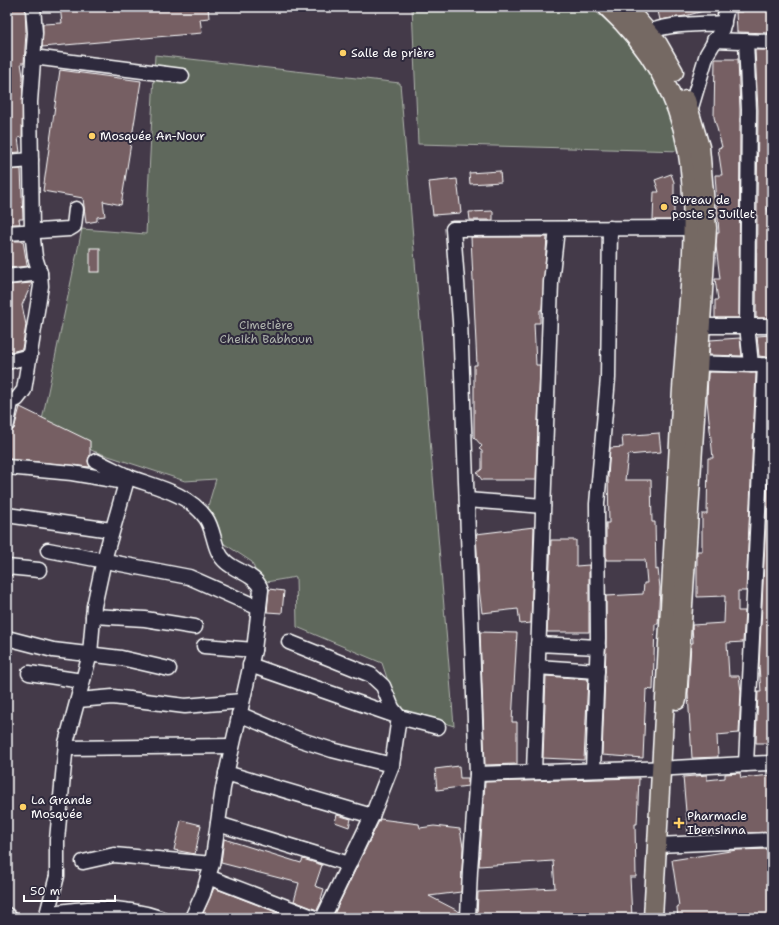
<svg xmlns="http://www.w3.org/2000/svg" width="779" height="925" viewBox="0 0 779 925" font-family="'Shantell Sans',sans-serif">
<rect width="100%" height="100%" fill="#443a49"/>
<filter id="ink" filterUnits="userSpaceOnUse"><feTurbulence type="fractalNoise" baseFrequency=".025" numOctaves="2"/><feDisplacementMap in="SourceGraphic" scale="8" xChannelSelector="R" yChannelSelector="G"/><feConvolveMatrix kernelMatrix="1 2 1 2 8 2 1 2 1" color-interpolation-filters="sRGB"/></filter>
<g filter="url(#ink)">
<g fill="#5f685b" stroke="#afb4ad">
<path d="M412 7H589C625 32 650 68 669 107 676 120 679 137 683 151L418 144Z"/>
<path d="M155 55 400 83 454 726 397 708 382 663 297 627 296 577 260 583 252 562 217 539 208 506 216 479 185 481 93 451 42 420 82 229 146 234Z"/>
</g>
<g fill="#765f64" stroke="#fff">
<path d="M7 7H25L26 33 24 63H21L23 76 22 137 18 138 20 152 7 153Z"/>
<path d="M60 7H208L209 18 200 19 202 33 42 47 43 24 62 23Z"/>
<path d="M657 7H707V10L685 16 660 20Z"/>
<path d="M742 7H771L772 33 737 32 736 12H743Z"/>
<path d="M755 50H772V207L767 208 772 227V318H756L758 110Z"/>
<path d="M715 59H738L740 110 739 318H715V300H718L715 279H720L716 246 717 233H719L715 175H722L718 148 722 147 714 117Z"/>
<path d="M60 70 141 81 121 205 103 201 105 216 97 217V221L86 223 83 198 43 191Z"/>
<path d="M21 169 23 219H19L20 224H7V170Z"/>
<path d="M500 171 501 182 470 184 469 173Z"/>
<path d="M671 174 674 182V220H653L654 192H659L655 180Z"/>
<path d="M457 179 461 213 433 215 429 182Z"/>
<path d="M493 211V220H470L469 212Z"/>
<path d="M471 237H547L542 310H540V323H534L536 365H540L536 480H482L477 473 482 469V451L479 449 482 446 474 437V365H477Z"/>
<path d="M7 241H23L27 265 29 266 7 268Z"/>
<rect x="90" y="248" width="10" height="24"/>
<path d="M32 283 22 305 26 325 22 349 7 353V285Z"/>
<path d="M772 335V360L766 357 759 356 757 336Z"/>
<path d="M740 338 742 356 709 355 710 340Z"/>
<path d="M710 372 756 373 746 591H738V611H745L743 642 727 643 729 676H739L741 691 739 733 717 735 718 757 692 758 688 694 691 643H693L692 625 724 623 725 596 697 597V551H702V514H707L708 458H713L707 401 708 373Z"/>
<path d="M20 407 90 441V455L88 461 90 467 7 459V432L14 429Z"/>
<path d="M659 433 661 452 628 455 625 480H651L652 522H655L656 570 658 569 660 588 658 624H655L653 690 646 689 643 758 602 755 606 647V596L643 594 644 583H647L645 560H606V523H609L608 477 610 448 623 447 622 436Z"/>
<path d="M769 459H772V743H756L758 692H761L759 667Z"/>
<path d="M534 527 531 623 520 624 518 609 482 613 479 588 476 534Z"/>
<path d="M551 540H576V566L589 565V632H547Z"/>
<path d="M269 589 284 591 282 613 267 612Z"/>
<path d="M480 632 517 633 512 722H517V764L485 765Z"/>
<path d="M546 676 588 679 584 760 543 758Z"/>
<path d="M459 766 460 778H468V786L437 790 435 769Z"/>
<path d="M740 773 741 778 772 775V832L688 835 683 777 707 775V780L725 778V774Z"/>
<path d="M639 778 637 824H635L636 877H630L632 918H477L478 892 555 888 553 861 479 866 485 782Z"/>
<path d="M337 815 351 819 349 827 335 822Z"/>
<path d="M380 819 419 824 420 828 434 826 460 829 463 847 461 892 429 896 460 912V918H332Z"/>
<path d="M181 820 201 825 195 854 174 850Z"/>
<path d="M224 839 301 863 303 859 322 865 315 886 324 889 321 899 322 900 317 910 294 901 299 883 221 863Z"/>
<path d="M772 849V918H678L677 907 679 906 672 860 737 850Z"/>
<path d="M214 888 291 918H201Z"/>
</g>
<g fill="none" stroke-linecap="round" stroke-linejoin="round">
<defs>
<g id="minor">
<path d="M640 36C665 22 696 25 724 23"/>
<path d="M714 40 772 42"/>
<path d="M746 41 749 110 747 325 751 365"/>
<path d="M33 57 182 76"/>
<path d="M690 111 707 54 722 29 727 7"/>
<path d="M7 162 31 160"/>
<path d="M7 233 69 229 74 226 76 209"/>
<path d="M7 277 40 273"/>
<path d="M701 326H772"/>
<path d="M7 362 30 356"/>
<path d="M688 363 760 365"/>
<path d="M7 403 17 399 24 390 41 286 40 273 35 257 32 231 30 102 35 33 33 7"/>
<path d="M7 424 11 402"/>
<path d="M96 461C107 466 118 472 129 477 156 487 188 493 206 518 215 531 213 551 226 562 237 572 257 575 261 590L254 650 223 788 212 864 203 894 192 918"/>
<path d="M7 467 72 473 125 482"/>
<path d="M467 500 543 506"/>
<path d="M7 515 111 530"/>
<path d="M48 550 189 577 259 608"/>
<path d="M7 567 39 570"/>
<path d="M93 616 145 619 195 627"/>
<path d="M7 638 53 650 121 658 169 669"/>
<path d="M289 642 371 675 383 686 392 708 399 717 438 727"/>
<path d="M538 644 598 647"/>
<path d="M204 646 254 650"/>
<path d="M250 665 399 717 392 765 372 816 323 918"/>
<path d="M537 667 597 671"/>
<path d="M29 673 82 681"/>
<path d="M78 700 113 697 185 706 242 701"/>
<path d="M239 714 298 739 332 750 392 765"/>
<path d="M66 748 232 746"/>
<path d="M746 764 772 763"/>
<path d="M593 770 598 638 597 504 608 378 610 228"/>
<path d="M534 772 551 282 557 229"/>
<path d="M226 773 372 816"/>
<path d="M477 774 673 768 746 764 765 365"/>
<path d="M218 824 349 864"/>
<path d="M657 845 772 840"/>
<path d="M83 862 114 855 212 864"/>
<path d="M208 877 315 918"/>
<path d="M47 914C85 907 124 905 160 918"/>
<path d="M7 915 10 918"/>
<path d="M46 918 57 876V840L66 743 90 654 94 606 104 560 128 476"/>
<path d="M468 918 470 870 477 774 460 321 453 229 702 228"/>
</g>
<g id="major">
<path d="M607 7C648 45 677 92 687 148 701 228 685 324 681 406 672 577 662 747 653 918"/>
<path d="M626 7 658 44 674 72"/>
<path d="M677 700 707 228 700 147 686 100"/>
</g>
</defs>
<use href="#minor" stroke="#fff" stroke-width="17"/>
<use href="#major" stroke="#fff" stroke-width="21"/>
<use href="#minor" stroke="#2f2a3d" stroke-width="14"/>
<use href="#major" stroke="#756964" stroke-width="18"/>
</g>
</g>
<g fill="#ffd166" stroke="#2f2a3d" stroke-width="1.5">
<circle cx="343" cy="53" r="4"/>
<circle cx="92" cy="136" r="4"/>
<circle cx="664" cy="207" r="4"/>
<circle cx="23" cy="807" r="4"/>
<path d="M677 817h4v4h4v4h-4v4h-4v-4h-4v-4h4z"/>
</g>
<g text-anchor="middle" stroke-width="4" stroke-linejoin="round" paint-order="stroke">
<g font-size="12" fill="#fff" stroke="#2f2a3d" text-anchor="start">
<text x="351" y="57">Salle de prière</text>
<text x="100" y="140">Mosquée An-Nour</text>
<text x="672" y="204">Bureau de<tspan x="672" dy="14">poste 5 Juillet</tspan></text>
<text x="31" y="804">La Grande<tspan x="31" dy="14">Mosquée</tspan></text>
<text x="687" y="820">Pharmacie<tspan x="687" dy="14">Ibensinna</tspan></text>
</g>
<g font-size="12" fill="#afb4ad" stroke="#2f2a3d">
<text x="266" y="329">Cimetière<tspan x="266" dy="14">Cheikh Babhoun</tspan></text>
</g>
</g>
<rect width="779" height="925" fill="none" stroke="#2f2a3d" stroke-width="24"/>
<rect x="12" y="12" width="755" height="901" fill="none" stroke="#fff" stroke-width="1.5" filter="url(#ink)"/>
<path d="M24 895v6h91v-6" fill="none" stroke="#ffffff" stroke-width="2"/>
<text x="30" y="895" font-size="12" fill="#ffffff" stroke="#2f2a3d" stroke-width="3" paint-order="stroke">50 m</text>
</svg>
